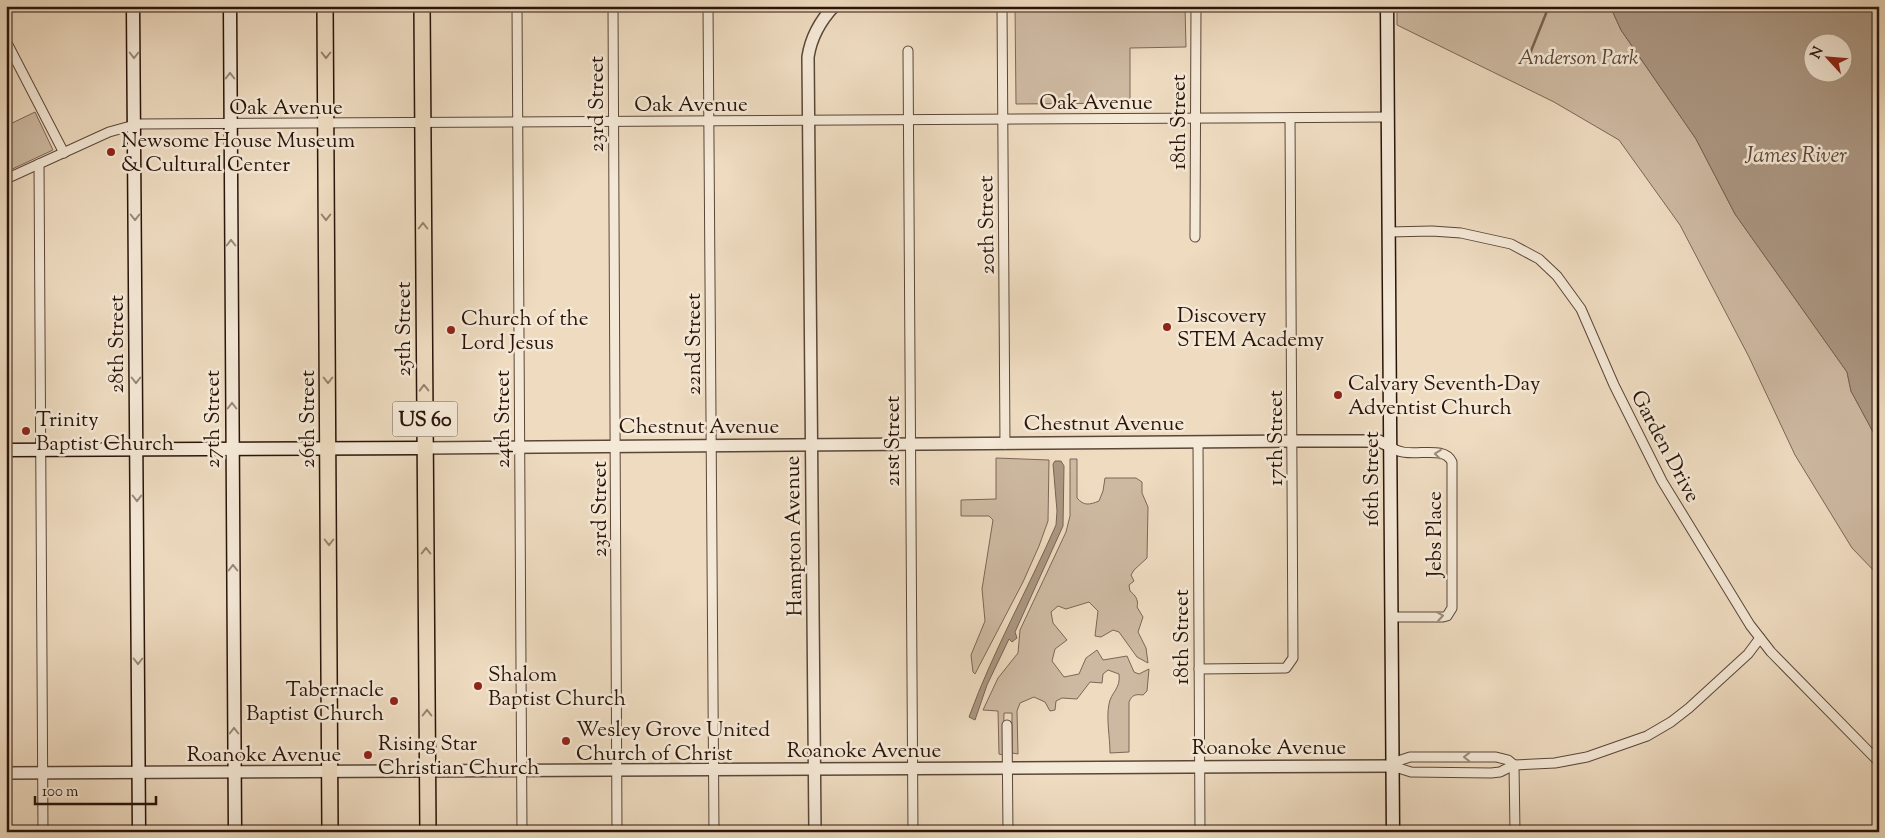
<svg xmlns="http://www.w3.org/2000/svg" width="1885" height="838" viewBox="0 0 1885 838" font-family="'Sorts Mill Goudy',serif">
<rect width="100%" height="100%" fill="#eedbc0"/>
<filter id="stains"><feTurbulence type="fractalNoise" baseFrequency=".004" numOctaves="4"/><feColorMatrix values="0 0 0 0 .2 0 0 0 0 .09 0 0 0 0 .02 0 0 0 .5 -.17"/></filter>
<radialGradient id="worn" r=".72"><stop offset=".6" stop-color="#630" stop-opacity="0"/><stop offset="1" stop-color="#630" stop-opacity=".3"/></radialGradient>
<g fill="#cdb9a1" stroke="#7c6656">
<path d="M1015 6H1185L1186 47 1130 48V103L1016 104Z"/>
<path d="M1397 6H1610L1621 30 1696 139 1735 214 1847 372 1851 391 1879 443V576L1852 548 1795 455 1749 357 1680 225 1619 140 1554 102 1397 25Z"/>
<path d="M35 112 53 150 6 172V126Z"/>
<path d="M996 458 1049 460 1048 521 1039 546 1023 582 975 674 973 672 971 655 985 621 982 589 993 520 989 516H961V500L996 499Z"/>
<path d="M1070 459H1077V498C1084 506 1089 505 1099 501L1103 491 1105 478H1136L1142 482V493L1148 507 1147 558 1134 570 1131 575 1134 581 1129 585 1130 591C1135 595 1139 600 1137 607L1143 617 1138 632 1146 648 1148 663 1137 657 1119 632 1113 630 1101 637 1095 636 1098 611 1089 602 1066 609 1058 606 1051 612 1053 623 1067 640 1055 649 1052 661 1064 677 1079 674 1086 658 1097 650 1103 660 1127 656 1134 672 1139 674 1149 669 1147 691 1143 695C1135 694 1132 695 1129 702V752L1110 753C1110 737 1106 719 1109 704 1111 692 1121 689 1119 674L1108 670 1103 674 1102 683 1090 682 1077 699 1062 698 1056 701 1055 710 1050 711 1045 702 1034 697 1020 703 1017 711 1018 754 1012 753V713H1004L1003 755 999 754 998 711 983 710 998 678 1018 653 1020 630 1066 532 1070 516Z"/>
</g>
<g fill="#ab9782" stroke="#776352" fill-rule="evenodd">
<path d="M1610 6H1879V443L1851 391 1847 372 1735 214 1696 139 1621 30ZM1812 42H1842V72H1812Z"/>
<path d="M1055 461H1061L1064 466 1063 526 1015 632 1017 638 1012 642 1009 639 987 685 975 720 969 717C993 651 1028 589 1056 525L1057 511 1053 464Z"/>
</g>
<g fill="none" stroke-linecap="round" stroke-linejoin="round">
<path stroke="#776352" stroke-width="2.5" d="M1527 61 1549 6"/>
<defs>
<g id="minor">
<path d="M517 6 522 832"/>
<path d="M613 6 617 832"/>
<path d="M708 6 714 832"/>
<path d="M1002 6 1005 444"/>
<path d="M6 41 64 153"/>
<path d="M908 51 913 832"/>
<path d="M39 164 43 832"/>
<path d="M6 179 109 132 138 124 1388 117"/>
<path d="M1389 232 1432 231 1461 233 1511 244 1539 259 1557 276 1581 309 1614 385 1662 481 1750 625 1771 652 1877 760"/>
<path d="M1195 237 1196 6"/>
<path d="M1198 442 1200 832"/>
<path d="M1390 446C1406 462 1443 442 1452 462V608L1447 616 1443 617H1391"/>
<path d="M1199 669 1286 668 1293 658 1290 118"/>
<path d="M1007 725 1008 832"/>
<path d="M1514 765 1515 832"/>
<path d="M1392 766 1411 772 1491 773 1500 772 1514 765 1555 763 1587 757 1647 736 1671 722 1689 708 1748 654 1760 638"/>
<path d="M1392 766 1401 760 1410 757H1496L1508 760 1514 765"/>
</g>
<g id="tertiary">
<path d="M425 448 1292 441H1379L1390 446"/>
<path d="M6 773 1392 766"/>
<path d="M815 832 808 57C811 37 820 21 834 6"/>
</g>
<g id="secondary">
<path d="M133 6 139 832"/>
<path d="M230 6 235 832"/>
<path d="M1387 6 1393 832"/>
<path d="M6 450 425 448"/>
</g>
<g id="primary">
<path d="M325 6 330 832"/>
<path d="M422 6 428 832"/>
</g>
</defs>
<use href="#minor" stroke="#5b4638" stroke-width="11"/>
<use href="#tertiary" stroke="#5b4638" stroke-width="14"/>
<use href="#secondary" stroke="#2a140a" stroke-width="15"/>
<use href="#primary" stroke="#2a140a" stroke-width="18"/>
<use href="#minor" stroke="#f4e8d6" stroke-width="9"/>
<use href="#tertiary" stroke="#f4e8d6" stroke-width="11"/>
<use href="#secondary" stroke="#f4e8d6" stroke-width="12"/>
<use href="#primary" stroke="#eedbc0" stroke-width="15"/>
</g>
<defs><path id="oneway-chevron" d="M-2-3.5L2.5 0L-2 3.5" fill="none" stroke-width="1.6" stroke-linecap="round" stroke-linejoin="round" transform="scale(1.25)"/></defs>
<g stroke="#99897a">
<use href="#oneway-chevron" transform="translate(134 55) rotate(90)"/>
<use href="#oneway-chevron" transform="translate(230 76) rotate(-90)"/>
<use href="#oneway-chevron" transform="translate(135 217) rotate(90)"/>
<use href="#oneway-chevron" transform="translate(231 243) rotate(-90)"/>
<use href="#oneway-chevron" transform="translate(136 380) rotate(90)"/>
<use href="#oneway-chevron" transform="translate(232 406) rotate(-90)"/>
<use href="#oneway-chevron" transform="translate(1438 454) rotate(-174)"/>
<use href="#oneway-chevron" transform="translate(137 498) rotate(90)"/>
<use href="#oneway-chevron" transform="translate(233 568) rotate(-90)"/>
<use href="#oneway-chevron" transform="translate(1440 616) rotate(-9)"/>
<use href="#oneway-chevron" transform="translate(138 661) rotate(90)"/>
<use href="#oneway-chevron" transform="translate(234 731) rotate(-90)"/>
<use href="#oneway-chevron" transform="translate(1467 757) rotate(180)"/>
</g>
<g stroke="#96816e">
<use href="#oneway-chevron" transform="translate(326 55) rotate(90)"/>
<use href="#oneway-chevron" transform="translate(326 217) rotate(90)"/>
<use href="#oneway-chevron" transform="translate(423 226) rotate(-90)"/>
<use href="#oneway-chevron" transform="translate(328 380) rotate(90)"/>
<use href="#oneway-chevron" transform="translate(424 388) rotate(-91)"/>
<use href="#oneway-chevron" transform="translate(329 542) rotate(90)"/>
<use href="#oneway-chevron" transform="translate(426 551) rotate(-90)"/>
<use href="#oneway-chevron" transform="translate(427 713) rotate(-90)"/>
</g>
<g fill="#8f2418" stroke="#f4e8d6" stroke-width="2">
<circle cx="111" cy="152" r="5"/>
<circle cx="1167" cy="327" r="5"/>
<circle cx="451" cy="330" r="5"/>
<circle cx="1338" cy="395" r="5"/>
<circle cx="26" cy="431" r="5"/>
<circle cx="478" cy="686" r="5"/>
<circle cx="394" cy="701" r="5"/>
<circle cx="566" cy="741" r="5"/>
<circle cx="368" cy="755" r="5"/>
</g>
<g text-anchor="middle" stroke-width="5" stroke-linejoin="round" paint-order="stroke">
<rect fill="#f4e8d6" stroke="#675447" stroke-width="1" x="392.5" y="401.5" width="65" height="35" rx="4"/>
<g font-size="20" font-weight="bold" fill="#2a140a">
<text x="425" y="426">US 60</text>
</g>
<g font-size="21" font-style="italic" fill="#5b4637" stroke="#f4e8d6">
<text x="1578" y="64">Anderson Park</text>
</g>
<g font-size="21" fill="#2a140a" stroke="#f4e8d6">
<text x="1096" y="109">Oak Avenue</text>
<text transform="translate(596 104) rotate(-90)" y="7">23rd Street</text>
<text x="691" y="111">Oak Avenue</text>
<text x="286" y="114">Oak Avenue</text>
<text transform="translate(1178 122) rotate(-90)" y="7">18th Street</text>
<text transform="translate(986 225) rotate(-91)" y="7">20th Street</text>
<text transform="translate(403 329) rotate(-90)" y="7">25th Street</text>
<text transform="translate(116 344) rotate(-90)" y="7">28th Street</text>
<text transform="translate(693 344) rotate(-90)" y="7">22nd Street</text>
<text transform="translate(212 419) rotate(-90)" y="7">27th Street</text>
<text transform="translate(307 419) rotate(-90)" y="7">26th Street</text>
<text transform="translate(502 419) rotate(-90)" y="7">24th Street</text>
<text x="1104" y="430">Chestnut Avenue</text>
<text x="699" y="433">Chestnut Avenue</text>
<text transform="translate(1275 438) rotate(-90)" y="7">17th Street</text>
<text transform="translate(892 441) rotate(-90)" y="7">21st Street</text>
<text transform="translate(1666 446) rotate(62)" y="7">Garden Drive</text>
<text transform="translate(1371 479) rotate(-90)" y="7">16th Street</text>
<text transform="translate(599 509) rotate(-90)" y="7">23rd Street</text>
<text transform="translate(1434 534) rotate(-90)" y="7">Jebs Place</text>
<text transform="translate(793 536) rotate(-91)" y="7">Hampton Avenue</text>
<text transform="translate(1181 637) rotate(-90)" y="7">18th Street</text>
<text x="1269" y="754">Roanoke Avenue</text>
<text x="864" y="757">Roanoke Avenue</text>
<text x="264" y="761">Roanoke Avenue</text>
</g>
<g font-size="21" fill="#2a140a" stroke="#f4e8d6" text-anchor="start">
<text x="121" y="147">Newsome House Museum<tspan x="121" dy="24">&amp; Cultural Center</tspan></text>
<text x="1177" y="322">Discovery<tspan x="1177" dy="24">STEM Academy</tspan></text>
<text x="461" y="325">Church of the<tspan x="461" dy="24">Lord Jesus</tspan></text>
<text x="1348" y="390">Calvary Seventh-Day<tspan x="1348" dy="24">Adventist Church</tspan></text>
<text x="36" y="426">Trinity<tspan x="36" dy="24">Baptist Church</tspan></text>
<text x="488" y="681">Shalom<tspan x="488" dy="24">Baptist Church</tspan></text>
<text x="384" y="696" text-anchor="end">Tabernacle<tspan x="384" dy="24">Baptist Church</tspan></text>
<text x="576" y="736">Wesley Grove United<tspan x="576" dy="24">Church of Christ</tspan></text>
<text x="378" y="750">Rising Star<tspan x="378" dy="24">Christian Church</tspan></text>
</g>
<g font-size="22" font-style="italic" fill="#5e483a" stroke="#f4e8d6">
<text x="1796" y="162">James River</text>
</g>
</g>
<rect width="1885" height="838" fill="none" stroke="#eedbc0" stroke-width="25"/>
<rect x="8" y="8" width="1870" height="823" fill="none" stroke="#2a140a" stroke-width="2.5"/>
<rect x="12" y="12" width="1860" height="813" fill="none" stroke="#2a140a"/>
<g transform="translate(1828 58) rotate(296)"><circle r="24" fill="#f4e8d6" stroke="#a39384"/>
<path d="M0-4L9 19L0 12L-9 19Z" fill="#8f2418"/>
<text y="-8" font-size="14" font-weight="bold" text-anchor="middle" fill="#2a140a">N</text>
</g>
<path d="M35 796v8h121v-8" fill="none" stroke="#2a140a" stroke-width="2.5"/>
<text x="42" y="796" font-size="15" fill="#2a140a" stroke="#f4e8d6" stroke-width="4" paint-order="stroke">100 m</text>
<rect width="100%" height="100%" filter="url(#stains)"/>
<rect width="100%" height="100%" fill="url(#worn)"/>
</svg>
